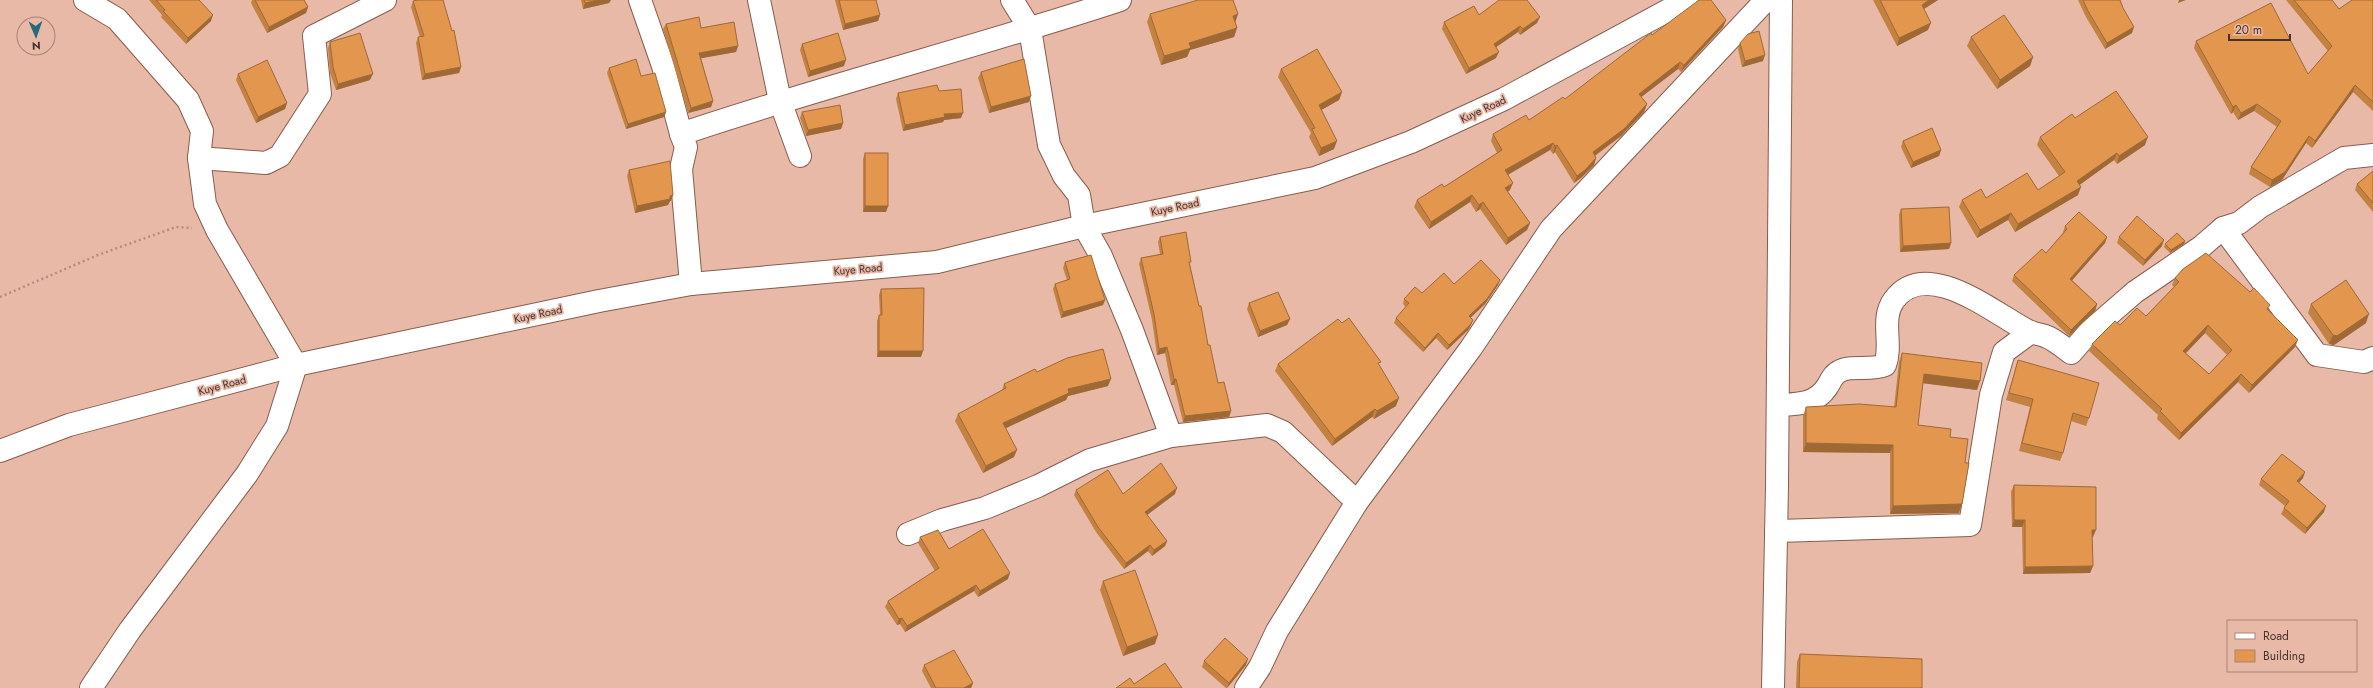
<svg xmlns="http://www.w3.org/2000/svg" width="2373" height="688" viewBox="0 0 2373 688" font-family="Jost,sans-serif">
<rect width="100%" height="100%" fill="#e8b9a7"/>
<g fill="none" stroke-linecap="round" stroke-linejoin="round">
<defs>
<g id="minor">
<path d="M85 0 117 19 188 100 202 131 199 158 205 204 217 230 296 365 277 426 247 474 130 630 91 688"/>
<path d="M640 0 663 66 681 134"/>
<path d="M759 0 780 101 800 156"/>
<path d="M1012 0 1030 29 1049 145 1064 176 1079 195 1084 226 1101 256 1132 330 1171 436"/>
<path d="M199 158 266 163 280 156 320 94 314 36 385 0"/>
<path d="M2223 228 2317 355 2364 362 2373 358"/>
<path d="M691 284 681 169 686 147 681 134C826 85 974 48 1120 0"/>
<path d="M1778 405C1797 404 1815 405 1827 387 1831 381 1833 374 1840 371 1850 365 1872 371 1885 365 1893 344 1880 319 1894 300 1927 255 1997 316 2030 332 2035 334 2040 334 2045 336 2054 339 2063 347 2071 353L2090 331 2135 292 2201 247 2223 228 2239 223 2260 207 2344 158 2373 155"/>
<path d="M0 451 69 425 296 365 599 301 691 284 937 262 1084 226 1315 178 1411 142 1504 99 1687 0"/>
<path d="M1776 531 1970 525 1991 395 2004 352 2031 332"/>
<path d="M908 534 942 520 985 508 1038 486 1090 460 1171 436 1267 425 1283 432 1357 502"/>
<path d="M1246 688 1260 667 1277 631 1357 502 1471 348 1551 229 1766 0"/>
<path d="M1773 688 1777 486 1781 0"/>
</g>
</defs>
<use href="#minor" stroke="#875d4d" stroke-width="24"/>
<path stroke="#b38d7f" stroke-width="2.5" stroke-dasharray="2 3" stroke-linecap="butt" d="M0 297 98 255 176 227 192 228"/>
<use href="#minor" stroke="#fff" stroke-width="22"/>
</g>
<g fill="#c38142" fill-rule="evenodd">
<path d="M149 0H199L211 21 186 44 161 17 162 15Z"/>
<path d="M252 0H304L308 7 306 13 267 33 251 3Z"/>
<path d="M581 0H611L609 3 583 9Z"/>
<path d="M835 0H876L880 15 878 21 843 30Z"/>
<path d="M1873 0H1938L1924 9 1928 30 1897 46Z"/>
<path d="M2078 0H2120L2132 33 2105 49 2086 17Z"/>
<path d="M2286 0H2332L2339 9 2373 0V111L2353 92 2312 148 2306 143 2282 180 2270 187 2249 174 2251 167 2277 127 2254 111 2238 120 2233 112 2231 114 2194 48 2196 41 2308 74 2328 51Z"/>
<path d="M413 1 461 67 459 73 422 80 416 43 418 37H420L411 7Z"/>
<path d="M1150 14H1238L1235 22 1237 28 1234 37 1190 50 1187 57 1161 65 1147 22Z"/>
<path d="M1479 15 1537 23 1520 35 1518 32 1496 47V58L1466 74 1442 29 1444 22Z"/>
<path d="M1726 20 1723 27 1681 72 1678 69 1641 97 1647 104 1644 112 1621 136 1595 156 1596 158 1594 165 1582 177 1574 183 1555 152 1553 154 1550 150 1508 175 1510 190 1508 192 1530 223 1527 230 1506 245 1480 209 1476 212 1470 202 1429 229 1414 207 1417 200 1444 187 1497 153 1491 141 1493 134 1529 120 1565 99 1652 35Z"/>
<path d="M666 24 701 28 738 46 736 52 701 58 713 101 711 107 688 113 663 29Z"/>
<path d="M1971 37 2033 57 2030 66 1997 89 1967 46Z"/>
<path d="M330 42 370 80 336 90 330 73 328 48Z"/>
<path d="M1740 43 1763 61 1742 67 1738 49Z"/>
<path d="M802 44 844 66 808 77 800 50Z"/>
<path d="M609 68 641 76 666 112 664 117 626 129 607 73Z"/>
<path d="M1281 69 1342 92 1339 100 1321 110 1334 149 1319 156 1309 137 1311 133 1278 77Z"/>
<path d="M981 72 1029 102 989 113 978 78Z"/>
<path d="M238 74 287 103 285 109 256 123 236 80Z"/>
<path d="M939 91 961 118 944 120 943 122 903 131 896 99 898 93Z"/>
<path d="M802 112 843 123 841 129 806 136 800 118Z"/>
<path d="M2075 118 2145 145 2117 164 2114 160 2079 185 2078 195 2015 232 2008 220 1977 238 1959 207 1962 200 1986 198 2038 190 2059 176 2037 145 2040 137Z"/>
<path d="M1903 141 1941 150 1939 156 1911 168 1901 147Z"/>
<path d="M865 153 888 206 886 212H863V159Z"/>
<path d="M629 170 673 195 671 201H670L668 205 635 213 627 176Z"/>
<path d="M2373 171V212L2355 190 2357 184Z"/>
<path d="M1901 209 1951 243 1949 249 1900 252 1899 215Z"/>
<path d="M2065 226 2107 237 2105 243 2072 280 2097 304 2095 311 2069 336 2012 281 2014 275 2046 253 2063 233V232Z"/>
<path d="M1160 237 1190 265 1208 345 1218 383 1231 411 1229 417 1183 422 1174 385H1171L1165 353 1157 355 1152 320 1139 264 1141 258 1160 254 1158 242Z"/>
<path d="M2119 237 2162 246 2143 266 2117 243Z"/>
<path d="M2185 241 2184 244 2170 253 2164 247 2165 244Z"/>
<path d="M1065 262 1105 300 1103 305 1061 318 1053 289 1055 284 1067 280 1063 268Z"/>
<path d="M2175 278 2269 310 2295 347 2249 393 2238 382 2179 440 2157 419 2158 415 2089 351 2092 344 2120 325 2146 316 2174 287 2172 285ZM2205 333 2227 355 2209 374 2186 353Z"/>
<path d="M1500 280 1498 285 1485 304 1471 317V325L1468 330 1447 350 1436 338 1423 352 1394 323 1396 318 1406 307 1403 304 1404 299 1422 293 1454 284Z"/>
<path d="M881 289 921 357H877V321L879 315H880L879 295Z"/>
<path d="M1249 303 1290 319 1287 325 1258 337 1247 309Z"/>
<path d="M2311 304 2366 323 2334 345 2329 344 2308 313Z"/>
<path d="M1902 353 1977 390 1923 383 1918 425 1950 437 1959 513 1890 514V453L1803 452V416L1806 407H1894L1899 362Z"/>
<path d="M2018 360 2089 418 2086 426 2071 421 2063 453 2060 461 2019 451 2030 407 2006 400Z"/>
<path d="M1278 364 1379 366 1396 406 1374 419 1372 417 1332 446 1275 371Z"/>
<path d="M1037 372 1108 386 1068 396 1066 400 1005 428 1014 457 983 473 955 421 958 414 1002 391 1004 384Z"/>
<path d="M2303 478 2299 482 2324 512 2305 534 2281 514 2285 506 2259 485 2261 479Z"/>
<path d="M2014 485 2093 537H2092L2093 566 2090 573 2023 574 2022 527H2012L2011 492Z"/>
<path d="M1076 490 1123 494H1175L1147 515 1167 541 1165 546 1152 556 1148 551 1124 569 1096 532 1074 495Z"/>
<path d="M920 537 949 549 1008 579 978 597 974 591 905 632 900 624 897 625 885 607 888 601 935 571 918 543Z"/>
<path d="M1103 581 1155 644 1123 656 1100 590Z"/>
<path d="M1800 654 1922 688H1796L1797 662Z"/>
<path d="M1204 661 1246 665 1227 688H1226L1202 667Z"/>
<path d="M924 665 973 683 971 688H931L922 671Z"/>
</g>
<g fill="#9f6936">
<path d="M598 0H611L609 3 583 9 585 3Z"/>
<path d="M1929 0H1938L1919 12 1922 5Z"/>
<path d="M2179 0H2186L2178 3Z"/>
<path d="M308 7 306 13 267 33 269 27Z"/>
<path d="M1238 14 1235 23 1233 16Z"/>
<path d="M213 15 211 21 186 44 188 38Z"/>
<path d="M880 15 878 21 843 30 845 24Z"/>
<path d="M1540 17 1537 23 1520 35 1523 29Z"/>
<path d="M1726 20 1723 27 1681 72 1684 65Z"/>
<path d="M1931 23 1928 30 1897 46 1899 38Z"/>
<path d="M1520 26 1518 32 1492 50 1494 44Z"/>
<path d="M2134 27 2132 33 2105 49 2107 43Z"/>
<path d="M1237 28 1234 37 1190 50 1187 57 1161 65 1164 56 1189 43Z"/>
<path d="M738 46 736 52 697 59 699 53Z"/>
<path d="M1499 52 1496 58 1466 74 1469 68Z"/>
<path d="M1765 55 1763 61 1742 67 1745 61Z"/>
<path d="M2033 57 2030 66 1997 89 2000 80Z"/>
<path d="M846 60 844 66 808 77 810 71Z"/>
<path d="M1680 62 1678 69 1636 101 1639 94Z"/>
<path d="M461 67 459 73 422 80 425 74Z"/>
<path d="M373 74 370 80 336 90 338 84Z"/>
<path d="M2355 85 2353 92 2312 148 2315 141Z"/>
<path d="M1342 92 1339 100 1316 113 1319 105Z"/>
<path d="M1031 96 1029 102 989 113 991 107Z"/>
<path d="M713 101 711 107 688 113 691 108Z"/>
<path d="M287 103 285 109 256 123 258 117Z"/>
<path d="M1647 104 1644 112 1621 136 1590 159 1593 152Z"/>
<path d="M2257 104 2254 111 2238 120 2241 113Z"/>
<path d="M2236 105 2233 112 2231 114 2233 107Z"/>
<path d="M666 112 664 117 626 129 628 124Z"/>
<path d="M963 113 961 118 944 120 943 122 903 131 905 125 944 114Z"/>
<path d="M843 123 841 129 806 136 808 130Z"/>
<path d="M2309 136 2306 143 2282 180 2270 187 2272 180Z"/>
<path d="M2148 137 2145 145 2117 164 2119 156Z"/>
<path d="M1337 141 1334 149 1319 156 1321 148Z"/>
<path d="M1553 143 1550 150 1502 178 1505 170Z"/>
<path d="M1557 145 1555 152 1553 154 1555 146Z"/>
<path d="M1941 150 1939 156 1911 168 1913 162Z"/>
<path d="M2117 153 2114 160 2074 189 2077 181Z"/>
<path d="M1596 158 1594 165 1582 177 1574 183 1577 176Z"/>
<path d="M1513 183 1510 190 1502 195 1505 188Z"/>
<path d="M2081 187 2078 195 2015 232 2018 224Z"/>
<path d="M673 195 671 201H670L668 205 635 213 637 206Z"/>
<path d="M1472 195 1470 202 1429 229 1431 222Z"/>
<path d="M1483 202 1480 209 1476 212 1479 205Z"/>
<path d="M865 206H888L886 212H863Z"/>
<path d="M2011 213 2008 220 1977 238 1980 230Z"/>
<path d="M1530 223 1527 230 1506 245 1508 238Z"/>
<path d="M2107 237 2105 243 2068 285 2070 279Z"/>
<path d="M2164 240 2162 246 2143 266 2145 260Z"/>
<path d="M2185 241 2184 244 2170 253 2171 250Z"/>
<path d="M1951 243 1949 249 1900 252 1903 246Z"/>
<path d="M1500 280 1498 285 1485 304 1467 321 1469 316Z"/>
<path d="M1105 300 1103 305 1061 318 1063 312Z"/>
<path d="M2097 304 2095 311 2069 336 2071 330Z"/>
<path d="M2369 314 2366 323 2334 345 2329 344 2333 335Z"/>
<path d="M1290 319 1287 325 1258 337 1260 331Z"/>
<path d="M1473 320 1471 325 1468 330 1447 350 1449 345Z"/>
<path d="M2208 325 2205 333 2181 358 2183 351Z"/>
<path d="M1438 333 1436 338 1423 352 1425 348Z"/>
<path d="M2298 340 2295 347 2249 393 2252 385Z"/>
<path d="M1167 347 1165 353 1157 355 1159 349Z"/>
<path d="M879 351H923L921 357H877Z"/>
<path d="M1924 374 1980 381 1977 390 1921 383Z"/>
<path d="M2241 374 2238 382 2179 440 2181 433Z"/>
<path d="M1111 379 1108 386 1068 396 1066 400 1000 431 1003 423 1068 389Z"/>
<path d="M1174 379H1176L1174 385H1171Z"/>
<path d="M1399 398 1396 406 1374 419 1377 411Z"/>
<path d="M1375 409 1372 417 1332 446 1335 439Z"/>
<path d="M1231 411 1229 417 1183 422 1185 416Z"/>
<path d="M1806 443 1893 445 1890 453 1803 452Z"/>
<path d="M1017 450 1014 457 983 473 986 466Z"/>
<path d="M2305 472 2303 478 2295 487 2297 481Z"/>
<path d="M1177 488 1175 494 1143 518 1145 512Z"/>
<path d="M1962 504 1959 513 1890 514 1893 506Z"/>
<path d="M2326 506 2324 512 2305 534 2307 528Z"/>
<path d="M2014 520H2025L2022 527H2012Z"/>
<path d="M2092 530H2096L2093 537H2089Z"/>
<path d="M1167 541 1165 546 1152 556 1154 550Z"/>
<path d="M1150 545 1148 551 1124 569 1126 563Z"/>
<path d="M2093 566 2090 573 2023 574 2025 567Z"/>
<path d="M1010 573 1008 579 978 597 980 591Z"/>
<path d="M976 585 974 591 905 632 907 626Z"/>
<path d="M902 618 900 624 897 625 899 619Z"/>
<path d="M1158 635 1155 644 1123 656 1127 647Z"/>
<path d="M1248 659 1246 665 1227 688 1229 683Z"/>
<path d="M973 683 971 688H964Z"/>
</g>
<g fill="#e3964d" stroke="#9f6936" fill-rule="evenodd">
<path d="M156 0H199L213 15 188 38 163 11 165 10Z"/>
<path d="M255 0H304L308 7 269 27Z"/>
<path d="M418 0H443L452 31 454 30 461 67 425 74 418 37 424 36 413 1Z"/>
<path d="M584 0H598L585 3Z"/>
<path d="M839 0H876L880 15 845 24Z"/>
<path d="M1198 0H1233L1238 14 1233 16 1237 28 1189 43 1191 48 1164 56 1150 14Z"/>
<path d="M1499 0H1527L1540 17 1523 29 1520 26 1494 44 1499 52 1469 68 1444 22 1474 6 1479 15Z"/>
<path d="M1699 0H1711L1726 20 1684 65 1680 62 1639 94 1647 104 1624 129 1593 152 1596 158 1585 170 1577 176 1557 145 1555 146 1553 143 1505 170 1513 183 1505 188 1530 223 1508 238 1483 202 1479 205 1472 195 1431 222 1417 200 1442 184 1444 187 1502 150 1493 134 1526 115 1529 120 1563 97 1565 99 1651 33 1652 35Z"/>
<path d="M1880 0H1929L1922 5 1931 23 1899 38Z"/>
<path d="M2083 0H2120L2123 8 2134 27 2107 43 2088 11Z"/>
<path d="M2294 0H2332L2339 9 2352 0H2373V102L2355 85 2315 141 2309 136 2285 172 2272 180 2251 167 2281 121 2257 104 2241 113 2236 105 2233 107 2196 41 2271 3 2308 74 2332 46Z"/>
<path d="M2004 15 2033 57 2000 80 1971 37Z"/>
<path d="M699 17 701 28 734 22 738 46 699 53 713 101 691 108 666 24Z"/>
<path d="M1759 31 1765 55 1745 61 1740 43 1748 34Z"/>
<path d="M360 33 373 74 338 84 333 67 330 42Z"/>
<path d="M838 33 846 60 810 71 802 44Z"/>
<path d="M1317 49 1342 92 1319 105 1337 141 1321 148 1312 129 1315 128 1281 69Z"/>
<path d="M636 59 641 76 655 73 666 112 628 124 609 68Z"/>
<path d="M1024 59 1031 96 991 107 981 72Z"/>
<path d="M267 60 287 103 258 117 238 74Z"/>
<path d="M937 85 939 91 961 89 963 113 944 114 945 117 905 125 898 93Z"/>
<path d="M2116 91 2148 137 2119 156 2117 153 2077 181 2081 187 2018 224 2011 213 1980 230 1962 200 1981 189 1986 198 2027 173 2038 190 2065 172 2040 137 2072 114 2075 118Z"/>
<path d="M840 105 843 123 808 130 802 112Z"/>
<path d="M1932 128 1941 150 1913 162 1903 141Z"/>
<rect x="865" y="153" width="23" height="53"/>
<path d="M670 161 673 195 670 196V199L637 206 629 170Z"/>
<path d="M2373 171V203L2357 184Z"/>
<path d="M1949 207 1951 243 1903 246 1901 209Z"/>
<path d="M2079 212 2107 237 2070 279 2097 304 2071 330 2014 275 2042 249 2046 253 2067 229 2065 226Z"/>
<path d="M2137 216 2164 240 2145 260 2119 237Z"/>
<path d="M1186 232 1191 262H1189L1199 306H1201L1208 345H1210L1218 383 1224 382 1231 411 1185 416 1176 379H1174L1167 347 1159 349 1154 314 1141 258 1163 254 1160 237Z"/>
<path d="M2177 233 2185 241 2171 250 2165 244Z"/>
<path d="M2206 253 2250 292 2254 288 2270 305 2267 309 2298 340 2252 385 2241 374 2181 433 2160 411 2162 409 2092 344 2115 321 2120 325 2137 308 2146 316 2179 282 2175 278 2183 269ZM2208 325 2232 350 2209 374 2183 351Z"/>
<path d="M1091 255 1105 300 1063 312 1055 284 1070 279 1065 262Z"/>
<path d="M1481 260 1500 280 1487 299 1469 316 1473 320 1470 325 1449 345 1438 333 1425 348 1396 318 1409 303 1404 299 1415 287 1422 293 1444 273 1454 284Z"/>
<path d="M2346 280 2369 314 2337 336 2333 335 2311 304Z"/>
<path d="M924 288 923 351H879V315H882L881 289Z"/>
<path d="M1278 292 1290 319 1260 331 1249 303Z"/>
<path d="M1349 318 1381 362 1378 363 1399 398 1377 411 1375 409 1335 439 1278 364 1338 319 1342 323Z"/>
<path d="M1103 349 1111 379 1068 389 1069 393 1003 423 1017 450 986 466 958 414 1006 388 1004 384 1035 369 1037 372 1067 358Z"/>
<path d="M1902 353 1982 363 1980 381 1924 374 1918 425 1951 429 1950 437 1968 439 1965 463H1969L1962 504 1893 506V445L1806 443V407L1859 404 1896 407Z"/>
<path d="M2018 360 2099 383 2089 418 2073 413 2063 453 2022 443 2033 399 2009 393Z"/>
<path d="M2282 454 2305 472 2297 481 2326 506 2307 528 2284 508 2289 501 2261 479Z"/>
<path d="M1161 463 1177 488 1145 512 1167 541 1154 550 1150 545 1126 563 1098 527 1076 490 1108 470 1123 494Z"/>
<path d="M2014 485 2096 487V530H2092L2093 566 2025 567V520H2014Z"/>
<path d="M983 529 1010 573 980 591 976 585 907 626 902 618 899 619 888 601 939 568 920 537 938 530 949 549Z"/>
<path d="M1135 570 1158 635 1127 647 1103 581Z"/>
<path d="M1225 638 1248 659 1229 683 1204 661Z"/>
<path d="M954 650 973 683 964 688H936L924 665Z"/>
<path d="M1800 654 1922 659V688H1799Z"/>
<path d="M1165 663 1182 688H1116L1130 678 1134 684Z"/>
</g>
<g text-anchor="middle" stroke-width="3.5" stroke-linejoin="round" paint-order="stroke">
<g font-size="11" fill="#46332c" stroke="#e8b9a7">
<text transform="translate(1483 109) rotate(-25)" y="4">Kuye Road</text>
<text transform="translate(1175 207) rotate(-12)" y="4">Kuye Road</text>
<text transform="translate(858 269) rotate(-5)" y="4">Kuye Road</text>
<text transform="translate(538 314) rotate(-12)" y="4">Kuye Road</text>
<text transform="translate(222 385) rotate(-15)" y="4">Kuye Road</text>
</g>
</g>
<rect x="2227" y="620" width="130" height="52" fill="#e8b9a7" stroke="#a78376"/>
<rect x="2235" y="633" width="20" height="6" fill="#ffffff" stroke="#a78376"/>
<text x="2263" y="640" font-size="12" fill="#46332c">Road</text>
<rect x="2235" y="650" width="20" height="12" fill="#e3964d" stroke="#a78376"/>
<text x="2263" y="660" font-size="12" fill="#46332c">Building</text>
<g transform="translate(36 36) rotate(178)"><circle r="19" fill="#e8b9a7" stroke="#a78376"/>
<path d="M0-3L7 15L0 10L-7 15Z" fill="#28697d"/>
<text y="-6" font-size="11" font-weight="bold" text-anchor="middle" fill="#46332c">N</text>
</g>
<path d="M2229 34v6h61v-6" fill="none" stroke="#46332c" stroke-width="2"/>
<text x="2235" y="34" font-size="12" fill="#46332c" stroke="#e8b9a7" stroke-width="3" paint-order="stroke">20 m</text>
</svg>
